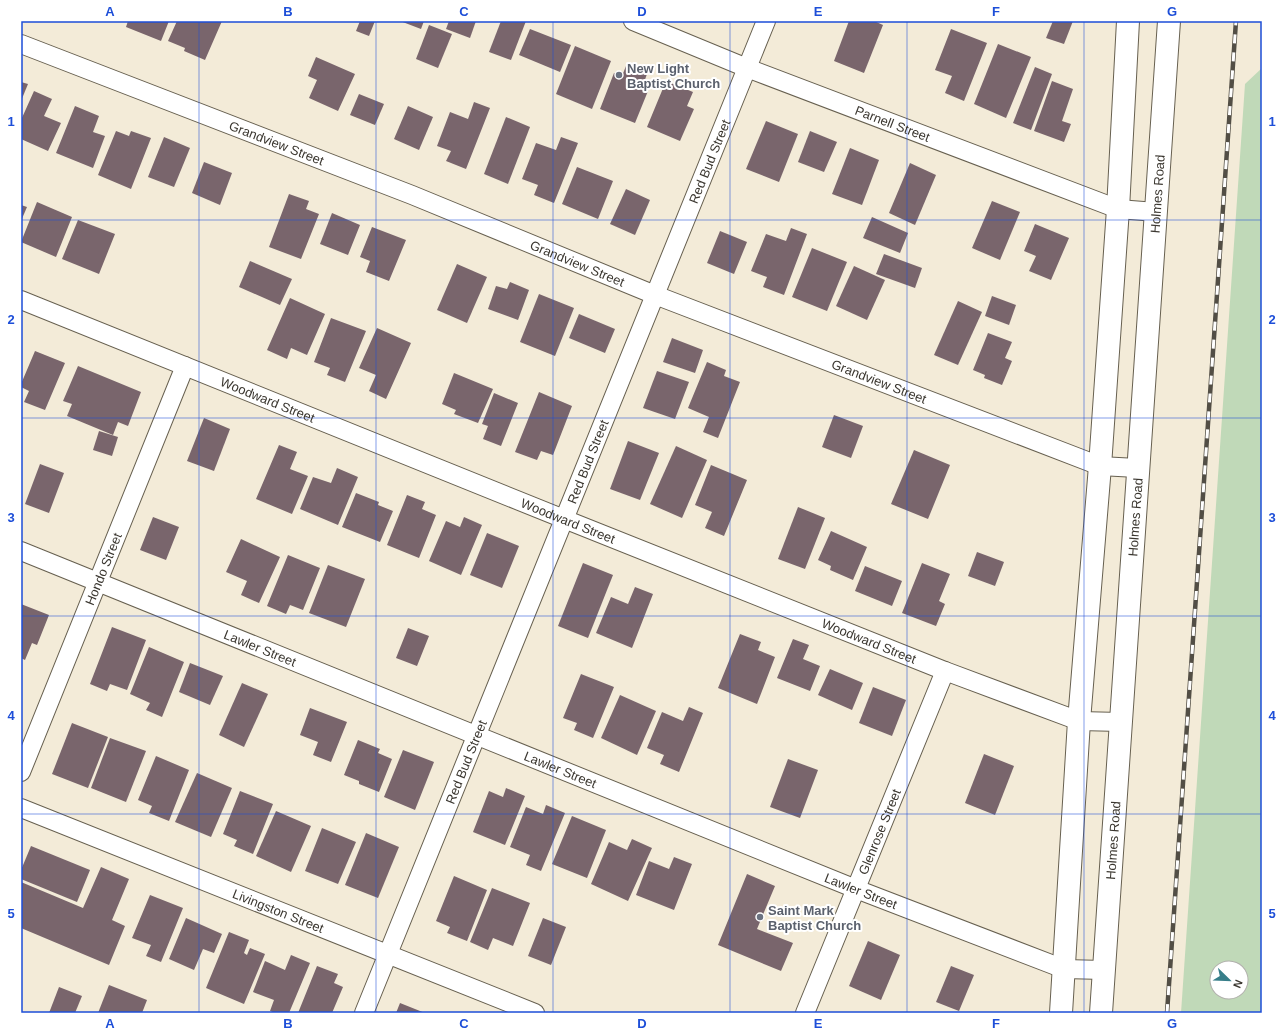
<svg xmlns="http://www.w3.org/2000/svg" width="1283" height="1034" viewBox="0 0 1283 1034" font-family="Helvetica,sans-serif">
<rect width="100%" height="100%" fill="#f3ebd8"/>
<path fill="#c0d9b8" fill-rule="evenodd" d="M1262 68V1013H1181L1245 84ZM1217 968H1241V992H1217Z"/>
<g fill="#79656c">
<path d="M128 21H169L161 41 126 27Z"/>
<path d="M177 21H222L205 60 184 51 185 48 168 41Z"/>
<path d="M360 21H375L369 36 356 31Z"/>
<path d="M400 21H424L421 29Z"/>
<path d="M449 21H476L470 38 446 29Z"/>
<path d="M501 21H526L511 60 489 52Z"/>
<path d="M849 21H874L883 25 864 73 834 61Z"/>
<path d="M1053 21H1073L1064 44 1046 38Z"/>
<path d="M429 25 452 34 438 68 416 59Z"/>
<path d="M530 29 571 45 560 72 519 55Z"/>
<path d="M951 29 987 43 964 101 945 93 952 76 935 70Z"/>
<path d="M998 44 1031 57 1006 118 974 104Z"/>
<path d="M575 46 611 61 592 109 556 94Z"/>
<path d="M316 57 355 74 338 111 309 98 317 80 308 76Z"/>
<path d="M626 66 647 74 642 88 648 91 635 123 600 109 614 73 622 76Z"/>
<path d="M1035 67 1052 74 1031 130 1013 123Z"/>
<path d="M666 81 693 92 687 106 694 109 680 141 647 127Z"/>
<path d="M1052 81 1073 89 1062 121 1071 124 1064 142 1034 131Z"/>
<path d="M21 82 28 84 21 101Z"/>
<path d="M34 91 52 99 44 116 61 123 48 151 21 139V120Z"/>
<path d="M359 94 384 104 375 125 350 115Z"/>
<path d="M474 102 490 108 466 169 446 161 451 151 437 146 450 112 468 119Z"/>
<path d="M75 106 99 116 93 132 105 136 93 168 56 153Z"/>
<path d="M408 106 433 117 419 150 394 139Z"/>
<path d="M506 117 530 127 508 184 484 174Z"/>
<path d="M766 121 798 134 779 182 746 169Z"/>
<path d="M116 131 129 136 131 131 151 138 131 189 98 175Z"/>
<path d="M810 131 837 142 824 172 798 162Z"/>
<path d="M164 137 190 148 174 187 148 177Z"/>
<path d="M561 137 578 143 554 203 534 195 538 185 522 179 536 143 556 150Z"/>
<path d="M850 148 879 160 862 205 832 194Z"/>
<path d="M204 162 232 173 220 205 192 193Z"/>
<path d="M910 163 936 175 915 225 889 213Z"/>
<path d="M577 167 613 181 598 219 562 204Z"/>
<path d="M626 189 650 200 635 235 610 224Z"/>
<path d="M289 194 309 201 306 209 319 214 301 259 269 247Z"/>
<path d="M992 201 1020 212 1000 260 972 248Z"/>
<path d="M37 202 72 217 56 257 21 242Z"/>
<path d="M21 205 27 207 21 221Z"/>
<path d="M332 213 360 225 348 255 320 244Z"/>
<path d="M872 217 908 233 900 253 863 238Z"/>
<path d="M78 220 115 234 99 274 62 259Z"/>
<path d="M1035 224 1069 238 1051 280 1029 271 1036 256 1024 251Z"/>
<path d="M372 227 406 240 389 281 366 272 370 261 360 257Z"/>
<path d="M791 228 807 234 784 295 763 287 767 277 751 271 766 234 786 241Z"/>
<path d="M720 231 747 242 734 274 707 263Z"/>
<path d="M812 248 847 262 827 311 792 297Z"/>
<path d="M884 254 922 268 915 288 876 274Z"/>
<path d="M250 261 292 279 280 305 239 287Z"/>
<path d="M457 264 487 277 467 323 437 310Z"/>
<path d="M854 266 885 280 867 320 836 306Z"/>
<path d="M510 282 529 290 518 320 488 309 496 286 507 289Z"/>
<path d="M539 294 574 308 555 356 520 342Z"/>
<path d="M992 296 1016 305 1009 325 985 316Z"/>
<path d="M290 298 325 314 307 355 291 348 287 359 267 350Z"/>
<path d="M958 301 982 312 958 365 934 355Z"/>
<path d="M579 314 615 329 605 353 569 338Z"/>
<path d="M331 318 366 331 345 382 327 375 330 368 314 362Z"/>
<path d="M377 328 411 343 386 399 369 391 376 375 359 368Z"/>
<path d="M988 333 1012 342 1005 358 1012 361 1002 385 984 378 985 375 973 370Z"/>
<path d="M672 338 703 350 695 373 663 362Z"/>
<path d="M35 351 65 363 45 410 24 402 29 391 21 387V384Z"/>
<path d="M707 362 726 370 724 376 740 382 718 438 703 432 709 417 688 408Z"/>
<path d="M78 366 141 392 128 426 118 422 113 435 67 416 72 404 63 401Z"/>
<path d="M657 371 689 382 675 419 643 408Z"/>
<path d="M454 373 493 389 478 423 454 414 456 410 442 404Z"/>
<path d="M539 392 572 406 553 455 541 451 537 460 515 452Z"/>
<path d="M494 393 518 403 501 446 483 439 488 426 482 424Z"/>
<path d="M834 415 863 426 851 458 822 447Z"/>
<path d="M204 418 230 429 214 471 187 461Z"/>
<path d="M99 431 118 437 112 456 93 450Z"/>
<path d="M628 441 659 453 640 500 610 489Z"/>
<path d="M279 445 297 452 290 469 308 476 292 514 256 499Z"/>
<path d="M676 446 707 460 682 518 650 504Z"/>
<path d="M914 450 950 465 928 519 891 504Z"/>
<path d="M40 464 64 473 49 513 25 504Z"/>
<path d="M711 465 747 480 724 536 705 528 712 512 695 505Z"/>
<path d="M337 468 358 477 338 525 300 509 313 477 331 483Z"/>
<path d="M356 493 379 502 378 505 393 511 380 542 342 527Z"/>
<path d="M407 495 425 502 422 509 436 515 419 558 387 545Z"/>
<path d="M798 507 825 518 805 569 778 559Z"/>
<path d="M153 517 179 527 166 560 140 550Z"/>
<path d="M464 517 482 525 461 575 429 561 446 521 460 527Z"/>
<path d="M831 531 867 547 853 580 830 570 831 566 818 560Z"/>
<path d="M487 533 519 546 502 588 470 575Z"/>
<path d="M241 539 280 557 259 603 241 595 247 581 226 572Z"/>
<path d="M977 552 1004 562 995 586 968 576Z"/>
<path d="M288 555 320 568 303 610 290 605 286 614 267 606Z"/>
<path d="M583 563 613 575 588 638 558 626Z"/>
<path d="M922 563 950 574 939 601 945 604 936 626 902 613Z"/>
<path d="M328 565 365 579 346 627 309 613Z"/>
<path d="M865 566 902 581 892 606 855 591Z"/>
<path d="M635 587 653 594 632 648 596 633 611 597 628 604Z"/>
<path d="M21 604 49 615 37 645 32 643 25 660 21 658Z"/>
<path d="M112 627 146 640 127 690 110 684 107 691 90 684Z"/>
<path d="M408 628 429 636 417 666 396 658Z"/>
<path d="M740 634 761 642 758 650 775 657 757 704 718 688Z"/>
<path d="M793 639 809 645 803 659 820 666 810 691 777 678Z"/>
<path d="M149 647 184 662 162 717 146 710 150 703 130 694Z"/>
<path d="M190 663 223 676 210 705 179 692Z"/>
<path d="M830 669 863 683 852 710 818 695Z"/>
<path d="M581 674 614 687 593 738 574 730 577 723 563 718Z"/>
<path d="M242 683 268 694 244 747 219 735Z"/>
<path d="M873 687 906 700 892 736 859 723Z"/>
<path d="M620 695 656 711 637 755 601 738Z"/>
<path d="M689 707 703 713 679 772 660 764 664 755 647 748 662 712 683 721Z"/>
<path d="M310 708 347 722 331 762 313 755 318 742 300 735Z"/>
<path d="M72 723 108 737 88 788 52 774Z"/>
<path d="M110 738 146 751 126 802 91 788Z"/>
<path d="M358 740 380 749 378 753 392 759 379 792 359 784V781L344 775Z"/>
<path d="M403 750 434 762 415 810 384 797Z"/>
<path d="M984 754 1014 766 995 815 965 803Z"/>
<path d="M156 756 189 770 169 821 149 813 152 806 138 800Z"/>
<path d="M788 759 818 770 800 818 770 807Z"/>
<path d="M197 773 232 788 211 837 175 822Z"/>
<path d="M506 788 525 796 505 845 473 832 489 791 503 797Z"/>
<path d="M240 791 273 804 253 854 234 846 237 840 223 834Z"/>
<path d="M546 805 565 813 541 871 526 865 530 855 510 847 526 807 543 814Z"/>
<path d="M276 811 311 826 291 872 256 856Z"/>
<path d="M572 816 606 830 587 878 552 864Z"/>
<path d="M322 828 356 842 338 884 305 871Z"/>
<path d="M366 833 399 847 378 898 345 885Z"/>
<path d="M632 839 652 848 628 901 591 884 609 842 627 850Z"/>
<path d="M31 846 90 870 77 902 21 879V870Z"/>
<path d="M674 857 692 864 674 910 636 895 649 861 669 869Z"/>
<path d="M101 867 129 879 112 920 125 926 109 965 21 928V882L83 908Z"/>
<path d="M747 874 775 886 757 929 793 943 781 971 718 945Z"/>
<path d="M454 876 487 890 467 941 447 933 450 927 436 921Z"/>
<path d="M492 888 530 903 513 946 493 938 488 950 470 942Z"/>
<path d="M150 895 183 908 161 962 146 956 151 945 132 938Z"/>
<path d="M186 918 222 934 214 953 203 949 194 970 169 959Z"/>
<path d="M543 918 566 927 551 965 528 956Z"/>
<path d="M229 932 249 940 244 953 247 955 250 948 265 954 244 1004 206 988Z"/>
<path d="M868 941 900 955 881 1000 849 986Z"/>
<path d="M291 955 310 963 289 1013H275L270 1011 274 1000 253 992 265 961 285 970Z"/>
<path d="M317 966 338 974 334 983 343 987 332 1013H298Z"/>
<path d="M951 966 974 975 959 1011 936 1002Z"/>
<path d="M109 985 147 1000 142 1013H98Z"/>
<path d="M59 987 82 996 75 1013H49Z"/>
<path d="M400 1003 425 1013H396Z"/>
</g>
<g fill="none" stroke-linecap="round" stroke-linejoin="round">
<defs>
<g id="minor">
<path id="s1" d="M633 21 747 68 1118 209 1156 212"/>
<path id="s2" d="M21 44 412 195 655 295 1100 466 1137 468"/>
<path id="s3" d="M21 300 564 519 945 671 1079 721 1121 722"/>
<path id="s4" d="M21 551 856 889 1064 969 1104 970"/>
<path id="s5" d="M21 772 185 366"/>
<path id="s6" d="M21 808 535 1013"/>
<path id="s7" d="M364 1013 766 21"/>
<path id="s8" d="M805 1013 945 671"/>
</g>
<g id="secondary">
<path d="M1061 1013 1079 721 1100 466 1118 209 1128 21"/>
<path id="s9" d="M1101 1013 1169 21"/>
</g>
</defs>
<use href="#minor" stroke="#676050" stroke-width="20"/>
<use href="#secondary" stroke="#676050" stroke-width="24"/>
<use href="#minor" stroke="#fff" stroke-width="18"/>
<use href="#secondary" stroke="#fff" stroke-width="22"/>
<defs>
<path id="rail" d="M1167 1013 1236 21"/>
</defs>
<use href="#rail" stroke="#524e45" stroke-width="4.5"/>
<use href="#rail" stroke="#fff" stroke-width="3" stroke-dasharray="9" stroke-linecap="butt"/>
</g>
<path fill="none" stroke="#1d4ed8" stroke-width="1" stroke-opacity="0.55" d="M199 21V1013M376 21V1013M553 21V1013M730 21V1013M907 21V1013M1084 21V1013M21 220H1262M21 418H1262M21 616H1262M21 814H1262"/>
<g fill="#6b7280" stroke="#fff" stroke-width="1.5">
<circle cx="619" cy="75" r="4"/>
<circle cx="760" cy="917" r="4"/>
</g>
<g text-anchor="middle" stroke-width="4" stroke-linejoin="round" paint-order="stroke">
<g font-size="13" font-weight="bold" fill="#5b616d" stroke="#fff" text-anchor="start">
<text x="627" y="73">New Light<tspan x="627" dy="15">Baptist Church</tspan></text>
<text x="768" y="915">Saint Mark<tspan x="768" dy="15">Baptist Church</tspan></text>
</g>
<g font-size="13" fill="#3b3730" stroke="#fff">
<text dy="5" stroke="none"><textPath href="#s1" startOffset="279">Parnell Street</textPath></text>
<text dy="5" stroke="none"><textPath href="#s2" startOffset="274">Grandview Street</textPath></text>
<text dy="5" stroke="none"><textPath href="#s7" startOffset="919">Red Bud Street</textPath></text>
<text dy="5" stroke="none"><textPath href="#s9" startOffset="821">Holmes Road</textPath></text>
<text dy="5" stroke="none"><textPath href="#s2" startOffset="598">Grandview Street</textPath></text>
<text dy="5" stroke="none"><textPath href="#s2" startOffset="922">Grandview Street</textPath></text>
<text dy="5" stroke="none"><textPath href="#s3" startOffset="266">Woodward Street</textPath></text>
<text dy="5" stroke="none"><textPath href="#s7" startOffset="595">Red Bud Street</textPath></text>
<text dy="5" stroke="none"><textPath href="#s9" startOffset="497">Holmes Road</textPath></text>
<text dy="5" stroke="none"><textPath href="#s3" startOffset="590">Woodward Street</textPath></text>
<text dy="5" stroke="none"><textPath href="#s5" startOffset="219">Hondo Street</textPath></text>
<text dy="5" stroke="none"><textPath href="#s3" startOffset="914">Woodward Street</textPath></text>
<text dy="5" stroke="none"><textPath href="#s4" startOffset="258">Lawler Street</textPath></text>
<text dy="5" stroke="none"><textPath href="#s7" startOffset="271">Red Bud Street</textPath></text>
<text dy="5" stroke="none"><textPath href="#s4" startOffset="582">Lawler Street</textPath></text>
<text dy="5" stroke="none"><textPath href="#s8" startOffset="196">Glenrose Street</textPath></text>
<text dy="5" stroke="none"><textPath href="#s9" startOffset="173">Holmes Road</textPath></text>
<text dy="5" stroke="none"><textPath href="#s4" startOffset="906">Lawler Street</textPath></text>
<text dy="5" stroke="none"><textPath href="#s6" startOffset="277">Livingston Street</textPath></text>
</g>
</g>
<rect width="1283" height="1034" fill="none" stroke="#ffffff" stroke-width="44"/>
<g transform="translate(1229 980) rotate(113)"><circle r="19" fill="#ffffff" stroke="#b1afac"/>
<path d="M0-3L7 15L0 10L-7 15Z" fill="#377e89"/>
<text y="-6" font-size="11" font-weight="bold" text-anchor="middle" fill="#3b3730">N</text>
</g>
<rect x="22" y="22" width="1239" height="990" fill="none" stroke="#1d4ed8" stroke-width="1.5"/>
<g font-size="13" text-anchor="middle" font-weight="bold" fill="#1d4ed8">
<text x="110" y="16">A</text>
<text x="288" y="16">B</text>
<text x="464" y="16">C</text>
<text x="642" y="16">D</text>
<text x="818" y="16">E</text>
<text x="996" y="16">F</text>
<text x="1172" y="16">G</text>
<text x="11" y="126">1</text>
<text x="1272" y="126">1</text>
<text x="11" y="324">2</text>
<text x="1272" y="324">2</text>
<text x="11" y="522">3</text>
<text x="1272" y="522">3</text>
<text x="11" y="720">4</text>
<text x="1272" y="720">4</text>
<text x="11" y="918">5</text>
<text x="1272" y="918">5</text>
<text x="110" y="1028">A</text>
<text x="288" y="1028">B</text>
<text x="464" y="1028">C</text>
<text x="642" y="1028">D</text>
<text x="818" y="1028">E</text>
<text x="996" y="1028">F</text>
<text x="1172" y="1028">G</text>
</g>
</svg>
